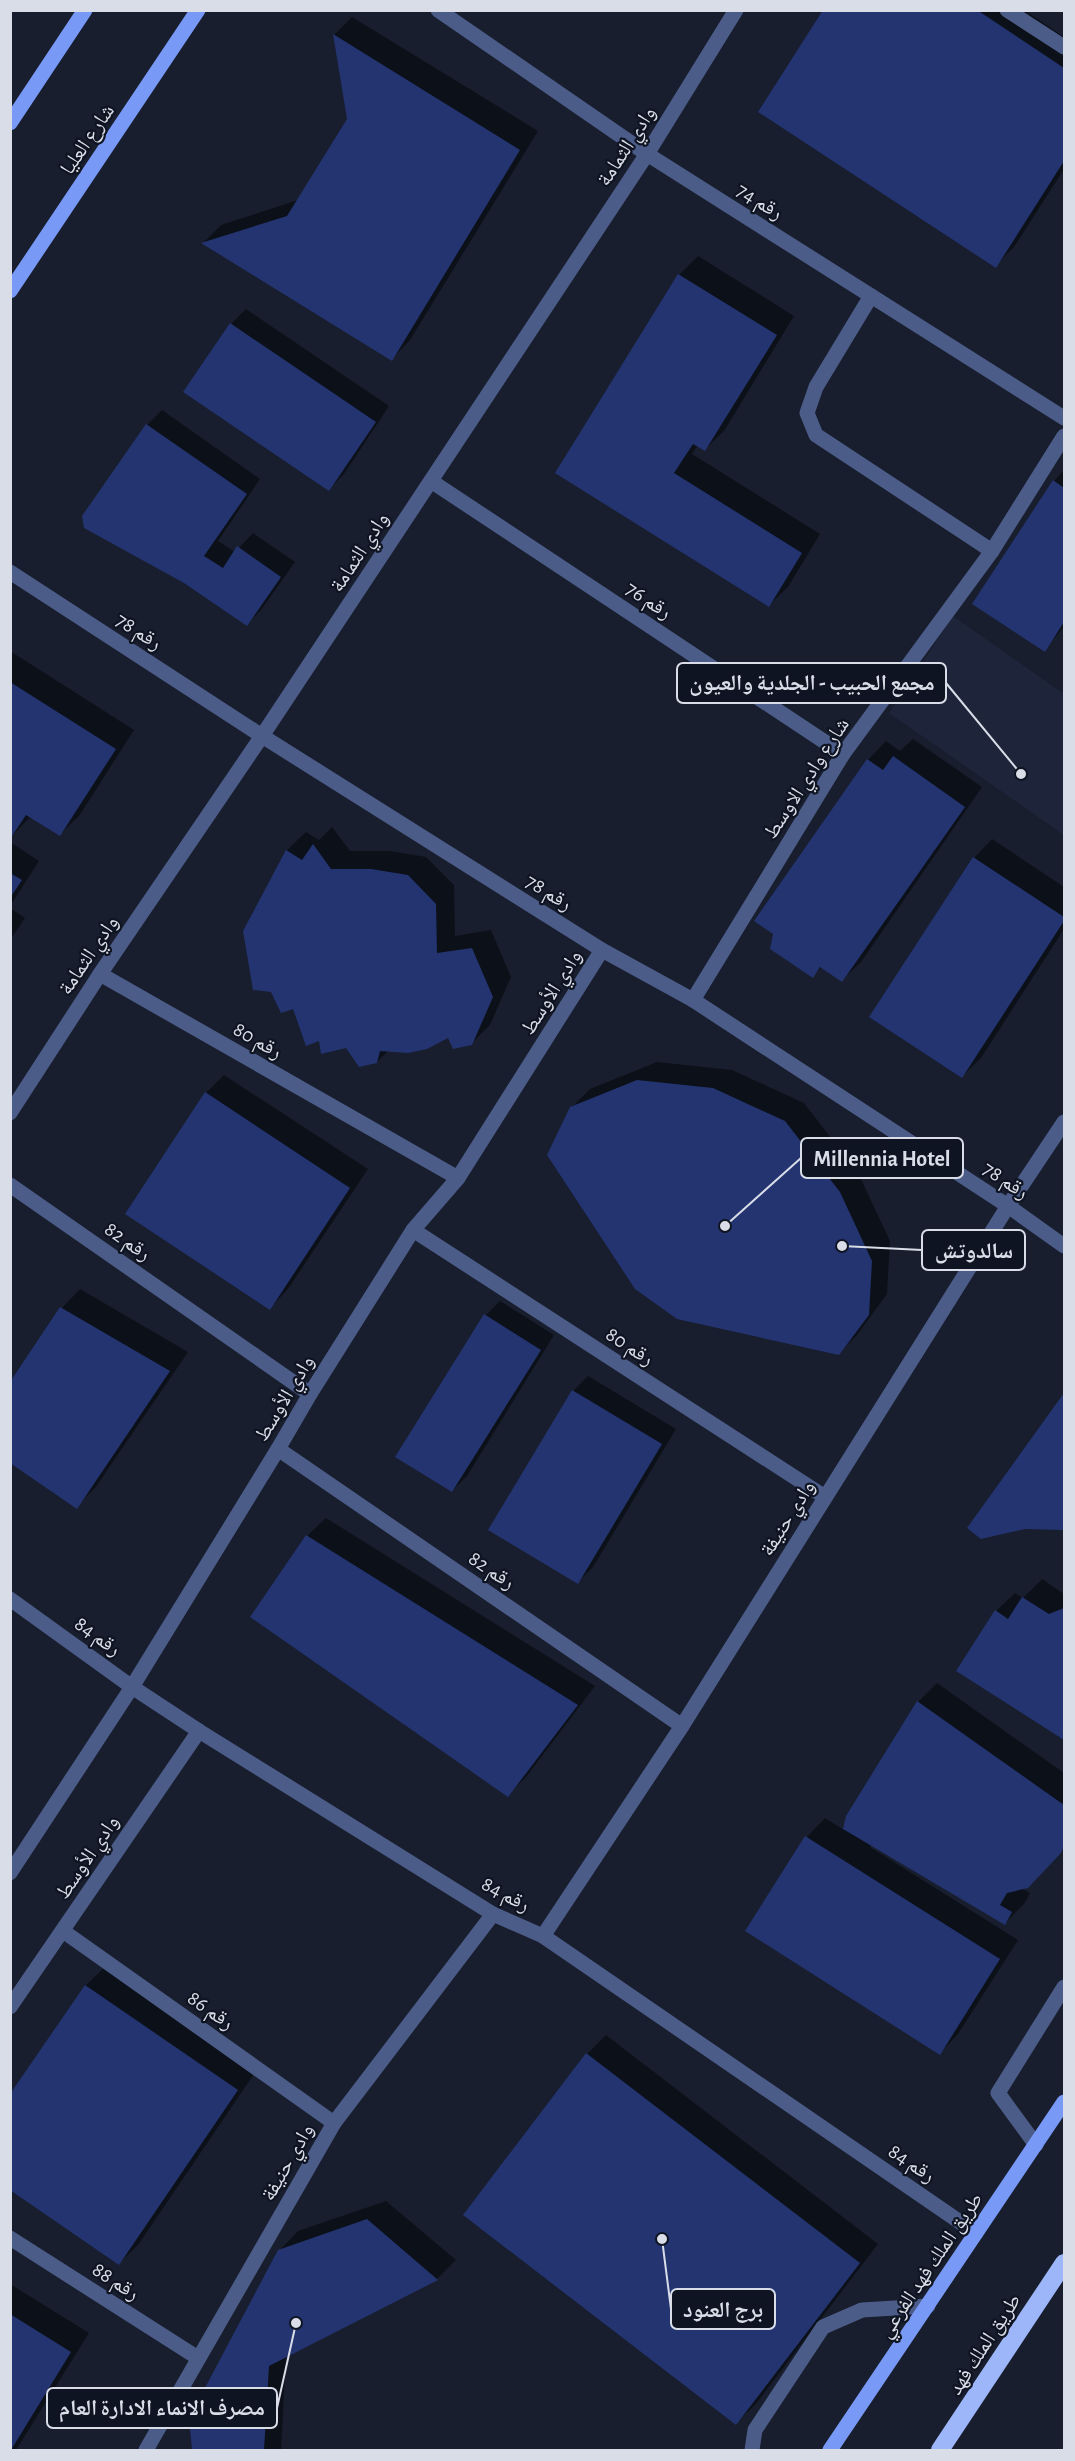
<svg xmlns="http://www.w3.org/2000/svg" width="1075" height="2461" viewBox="0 0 1075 2461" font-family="'Alegreya Sans','Noto Naskh Arabic',sans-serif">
<rect width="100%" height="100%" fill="#181e2d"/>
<path fill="#1e253a" d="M953 616 1064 694V835L889 713Z"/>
<g fill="#0007">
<path d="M825 10H1024L1064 37V169L1014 247 995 266Z"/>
<path d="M352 17 538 131 410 340 392 359 203 243 221 225 298 200 349 120 334 35Z"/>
<path d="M698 256 794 316 724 431 705 449 698 445 692 454 820 534 788 587 769 605 557 473 679 275Z"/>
<path d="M246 309 389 406 344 474 329 489 185 392 231 324Z"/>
<path d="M162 410 260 479 218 541 235 552 253 533 295 562 261 610 247 624 84 516 147 425Z"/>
<path d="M1064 470V627L1044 650 1054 481Z"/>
<path d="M10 651 134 730 79 816 60 834 31 816 10 838Z"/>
<path d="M913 739 982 787 861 962 842 980 823 966 812 976 868 760 886 741 900 751Z"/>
<path d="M332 827 350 851H390L426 857 454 885 455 936 491 930 511 977 490 1025 471 1044 449 1036 388 1051 377 1062 346 1046 321 1039 294 1007 244 932 287 850 306 832 319 840Z"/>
<path d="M992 839 1064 887V929L981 1058 962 1076 974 858Z"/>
<path d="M10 842 39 861 10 906Z"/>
<path d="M10 908 25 918 10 940Z"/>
<path d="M657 1062 732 1070 804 1103 858 1173 890 1241 887 1294 857 1335 838 1354 571 1108 590 1089Z"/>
<path d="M224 1075 368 1169 288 1289 270 1308 206 1093Z"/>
<path d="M80 1289 188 1352 95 1488 76 1507 62 1308Z"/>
<path d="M500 1301 554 1335 467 1476 452 1491 486 1315Z"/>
<path d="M588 1376 676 1429 593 1567 578 1582 490 1529 573 1391Z"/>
<path d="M1064 1395V1529L969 1528Z"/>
<path d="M326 1518 595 1686 526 1777 508 1795 307 1536Z"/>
<path d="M1042 1579 1064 1594V1738L958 1671 996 1611 1015 1593 1023 1598Z"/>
<path d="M937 1683 1064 1773V1848L1047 1867 1021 1888 1030 1893 1024 1904 1005 1923 872 1844 870 1847 1018 1940 958 2034 940 2053 747 1931 807 1837 825 1818 844 1830 847 1817 919 1701Z"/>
<path d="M105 1967 256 2071 138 2245 119 2263 10 2096 86 1985Z"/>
<path d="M606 2035 878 2244 755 2405 736 2423 465 2215 587 2054Z"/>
<path d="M386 2201 456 2260 438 2278 286 2355 281 2450H193L190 2418 279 2251 298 2231Z"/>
<path d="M10 2284 89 2333 16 2450H10Z"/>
</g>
<g fill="#233471">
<path d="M823 10H977L1064 68V161L996 268 758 112Z"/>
<path d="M333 34 520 150 392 361 201 243 287 216 347 119Z"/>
<path d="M678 274 777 335 705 451 693 444 674 473 802 553 769 607 555 473Z"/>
<path d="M230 323 376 422 329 491 183 392Z"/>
<path d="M146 424 247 494 204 556 223 568 237 546 281 577 247 626 184 583 84 528 82 516Z"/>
<path d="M1053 480 1064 488V622L1045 652 972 604Z"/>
<path d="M10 682 116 749 60 836 26 815 10 839Z"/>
<path d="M893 756 965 807 842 982 820 967 813 978 770 949 773 934 754 921 867 759 883 770Z"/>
<path d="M313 844 331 869H371L408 875 436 904 437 953 472 948 493 997 472 1045 453 1049 448 1038 427 1049 408 1053 380 1051 377 1063 359 1067 346 1048 321 1054 319 1041 306 1046 293 1009 281 1013 271 992 253 990 243 931 286 850 302 860Z"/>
<path d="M973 857 1064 917V921L962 1078 869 1017Z"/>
<path d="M10 873 22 880 10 898Z"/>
<path d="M637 1080 713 1088 785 1121 840 1192 872 1261 869 1315 839 1355 677 1319 635 1289 547 1155 570 1107Z"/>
<path d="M205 1092 350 1188 270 1310 125 1214Z"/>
<path d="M60 1307 170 1371 77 1509 10 1463V1382Z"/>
<path d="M484 1314 541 1350 452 1492 395 1457Z"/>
<path d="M572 1390 662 1444 578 1584 488 1530Z"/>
<path d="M1064 1393V1530L1025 1529 981 1539 967 1528Z"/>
<path d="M306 1535 578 1705 508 1797 250 1617Z"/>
<path d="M1022 1597 1049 1614 1064 1608V1740L956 1671 995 1610 1008 1619Z"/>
<path d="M917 1701 1064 1805V1846L1061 1853 1028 1888 1007 1893 1000 1905 1012 1912 1005 1925 843 1829 846 1816Z"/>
<path d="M805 1836 1000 1959 940 2055 745 1931Z"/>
<path d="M85 1985 238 2090 119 2265 10 2190V2094Z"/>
<path d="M586 2053 860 2263 736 2425 463 2215Z"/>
<path d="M367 2219 438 2280 269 2366 264 2450H192L189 2418 278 2250Z"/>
<path d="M10 2314 71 2352 11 2450H10Z"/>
</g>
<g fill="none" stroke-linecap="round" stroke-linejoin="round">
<g stroke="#4c5c89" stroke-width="15">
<path d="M871 296 816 387 807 413 816 435 992 551"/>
<path d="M1036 2145 998 2093 1064 1987"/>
<path d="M752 2450 755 2430 823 2327 862 2310 928 2306"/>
</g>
<g stroke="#4c5c89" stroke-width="15">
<path d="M438 10 647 154 1064 418"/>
<path d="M1007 10 1064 47"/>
<path d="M431 481 843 754"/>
<path d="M10 572 262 736 602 950 693 1000 1008 1206 1064 1246"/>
<path d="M100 974 458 1178"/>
<path d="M693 1000 843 754 992 551 1064 436"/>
<path d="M10 1113 100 974 262 736 647 154 736 10"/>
<path d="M10 1185 310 1394"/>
<path d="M413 1230 825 1497"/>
<path d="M278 1449 682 1726"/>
<path d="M10 1599 132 1687 199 1731 493 1914 543 1936 976 2233"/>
<path d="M10 1873 132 1687 278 1449 310 1394 413 1230 458 1178 602 950"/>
<path d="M63 1931 334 2123"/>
<path d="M543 1936 682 1726 1008 1206 1064 1122"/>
<path d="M10 2007 199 1731"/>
<path d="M10 2238 198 2358"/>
<path d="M146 2450 334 2123 493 1914"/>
</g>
<g stroke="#7999f7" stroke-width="15">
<path d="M10 123 85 10"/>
<path d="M10 291 198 10"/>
<path d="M830 2450 1064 2102"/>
</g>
<path stroke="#9db6f9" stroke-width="18" d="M940 2450 1064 2263"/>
</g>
<g text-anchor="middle" stroke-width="4.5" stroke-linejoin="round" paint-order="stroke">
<g font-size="21" fill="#d8dde7" stroke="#0f1423">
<text transform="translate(87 139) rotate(-56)" y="7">شارع العليا</text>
<text transform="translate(626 146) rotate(-57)" y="7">وادي الثمامة</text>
<text transform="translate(760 201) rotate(32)" y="7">رقم 74</text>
<text transform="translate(359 552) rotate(-57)" y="7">وادي الثمامة</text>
<text transform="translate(649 600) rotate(34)" y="7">رقم 76</text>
<text transform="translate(139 631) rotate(33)" y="7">رقم 78</text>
<text transform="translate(806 778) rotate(-57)" y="7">شارع وادي الاوسط</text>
<text transform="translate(549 892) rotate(32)" y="7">رقم 78</text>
<text transform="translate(88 955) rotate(-56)" y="7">وادي الثمامة</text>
<text transform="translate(551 992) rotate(-58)" y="7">وادي الأوسط</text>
<text transform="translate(258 1040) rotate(30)" y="7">رقم 80</text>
<text transform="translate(1006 1180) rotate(34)" y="7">رقم 78</text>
<text transform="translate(128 1241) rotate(35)" y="7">رقم 82</text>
<text transform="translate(630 1346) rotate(33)" y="7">رقم 80</text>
<text transform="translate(284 1398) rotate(-59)" y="7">وادي الأوسط</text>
<text transform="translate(787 1518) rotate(-58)" y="7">وادي حنيفة</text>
<text transform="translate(492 1570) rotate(34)" y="7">رقم 82</text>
<text transform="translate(98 1636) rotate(36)" y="7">رقم 84</text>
<text transform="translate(87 1857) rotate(-56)" y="7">وادي الأوسط</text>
<text transform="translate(506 1894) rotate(28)" y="7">رقم 84</text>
<text transform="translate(211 2010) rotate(35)" y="7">رقم 86</text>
<text transform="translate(287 2162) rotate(-60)" y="7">وادي حنيفة</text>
<text transform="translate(912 2163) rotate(34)" y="7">رقم 84</text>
<text transform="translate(930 2265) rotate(-56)" y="7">طريق الملك فهد الفرعي</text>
<text transform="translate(116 2281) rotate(33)" y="7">رقم 88</text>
<text transform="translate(984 2344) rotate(-57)" y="7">طريق الملك فهد</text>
</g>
</g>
<path fill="none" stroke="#d8dde7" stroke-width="2" d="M1021 774L946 683M725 1226L801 1158M842 1246L922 1250M662 2239L671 2309M296 2323L277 2408"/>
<g fill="#d8dde7" stroke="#0f1423" stroke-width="2">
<circle cx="1021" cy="774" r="6"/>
<circle cx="725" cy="1226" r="6"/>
<circle cx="842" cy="1246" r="6"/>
<circle cx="662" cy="2239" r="6"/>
<circle cx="296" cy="2323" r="6"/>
</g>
<g fill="#0f1423" stroke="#d8dde7" stroke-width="2">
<rect x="677" y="663" width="269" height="40" rx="6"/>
<rect x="801" y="1138" width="162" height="40" rx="6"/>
<rect x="922" y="1230" width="103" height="40" rx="6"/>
<rect x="671" y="2289" width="104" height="40" rx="6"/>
<rect x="47" y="2388" width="230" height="40" rx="6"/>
</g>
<g font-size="22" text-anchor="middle" font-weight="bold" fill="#d8dde7">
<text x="812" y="690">مجمع الحبيب - الجلدية والعيون</text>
<text x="882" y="1166">Millennia Hotel</text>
<text x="974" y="1258">سالدوتش</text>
<text x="723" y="2317">برج العنود</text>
<text x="162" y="2415">مصرف الانماء الادارة العام</text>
</g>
<rect width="1075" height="2461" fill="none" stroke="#d8dde7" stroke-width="24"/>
</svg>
